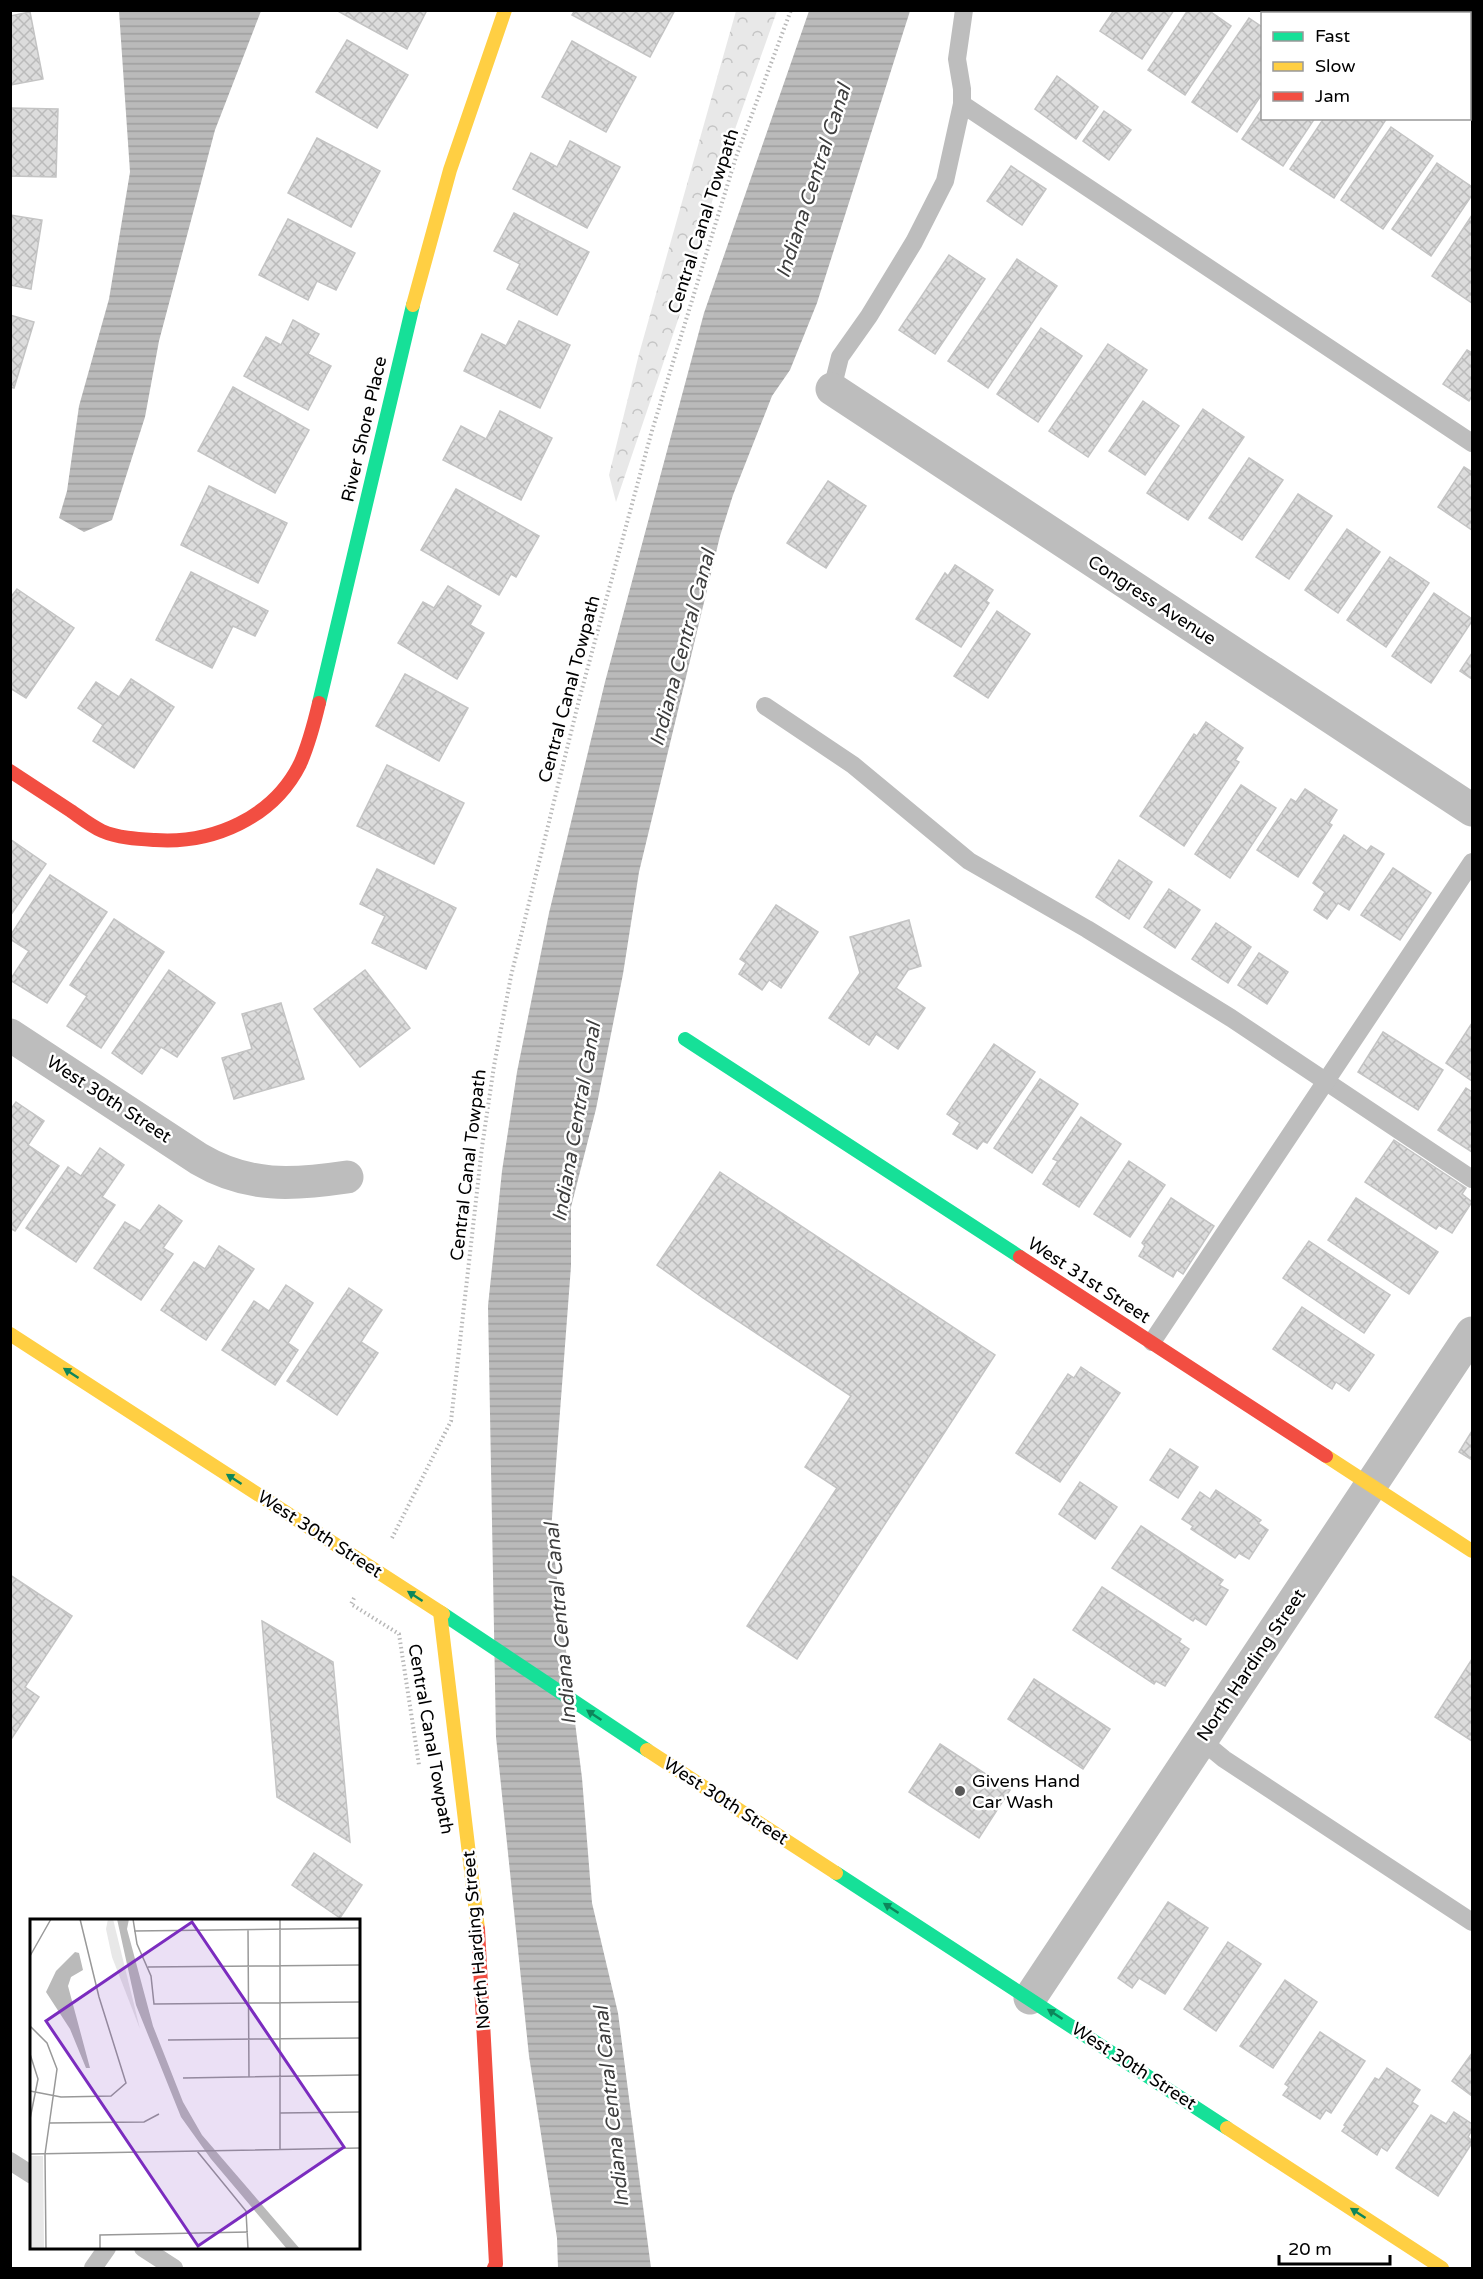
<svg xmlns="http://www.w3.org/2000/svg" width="1483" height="2279" viewBox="0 0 1483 2279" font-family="'Varela Round',sans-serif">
<defs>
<pattern id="forest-crowns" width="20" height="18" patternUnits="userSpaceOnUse" patternTransform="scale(1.5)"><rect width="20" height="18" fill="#e8e8e8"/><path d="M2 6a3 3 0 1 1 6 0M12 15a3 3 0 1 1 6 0" fill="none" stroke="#c5c5c5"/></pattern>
<pattern id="water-rules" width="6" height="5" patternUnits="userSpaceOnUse" patternTransform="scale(1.5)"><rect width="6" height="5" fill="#bababa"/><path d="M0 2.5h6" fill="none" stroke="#9e9e9e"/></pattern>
<pattern id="building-cross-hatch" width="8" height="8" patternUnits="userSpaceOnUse" patternTransform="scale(1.5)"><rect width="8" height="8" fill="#dcdcdc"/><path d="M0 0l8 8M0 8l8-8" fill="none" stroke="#bbb"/></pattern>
</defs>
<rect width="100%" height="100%" fill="#fff"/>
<path fill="url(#forest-crowns)" d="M736 11H777L723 163 681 311 616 502 609 475 639 354Z"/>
<g fill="url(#water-rules)">
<path d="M119 11H261L215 130 159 341 145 417 112 520 84 532 59 518 67 491 79 406 109 299 130 172Z"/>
<path d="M809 11H910L817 303 790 370 772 396 733 495 720 536 639 872 623 974 596 1109 571 1207V1266L551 1531 582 1778 592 1903 618 2013 651 2268H558L557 2238 529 2056 496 1737 488 1306 502 1171 517 1072 549 913 605 682 704 313Z"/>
</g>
<g fill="url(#building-cross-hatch)" stroke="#c4c4c4" stroke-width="1.5">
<path d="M336 10H427L407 49Z"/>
<path d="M575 10H675L650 57 572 15Z"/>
<path d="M1114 10H1174L1142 59 1100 31Z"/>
<path d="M1188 10H1208L1231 26 1185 95 1148 70Z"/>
<path d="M30 12 43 79 10 85V16Z"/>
<path d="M1249 18 1262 27V94L1237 132 1192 102Z"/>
<path d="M347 40 408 75 377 128 316 92Z"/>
<path d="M572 41 636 77 606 132 542 97Z"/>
<path d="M1057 76 1098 107 1076 139 1035 109Z"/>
<path d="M10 108 58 109 56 177 10 176Z"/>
<path d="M1262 109V118H1315L1283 166 1242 139Z"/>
<path d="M1104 111 1131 130 1109 160 1083 141Z"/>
<path d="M1324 118H1387L1334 198 1290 169Z"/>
<path d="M1391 127 1433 156 1383 229 1341 200Z"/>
<path d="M317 138 380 171 351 227 288 193Z"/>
<path d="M570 141 620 167 587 228 513 189 531 153 557 167Z"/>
<path d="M1437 163 1472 187V195L1431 256 1392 229Z"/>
<path d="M1011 166 1046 189 1022 225 987 201Z"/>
<path d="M514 213 589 252 557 315 507 289 520 264 494 251Z"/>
<path d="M10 215 42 220 31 289 10 285Z"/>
<path d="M1472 215V303L1432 276Z"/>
<path d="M288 219 355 253 336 290 317 281 308 300 259 275Z"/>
<path d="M949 255 985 279 935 354 899 330Z"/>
<path d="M1017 259 1057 286 988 388 948 361Z"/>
<path d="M10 315 34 322 14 388 10 387Z"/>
<path d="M293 320 319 334 308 354 331 366 308 410 244 376 266 337 281 345Z"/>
<path d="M519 321 570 345 540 408 464 371 482 334 506 346Z"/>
<path d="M1041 328 1082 356 1038 422 997 394Z"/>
<path d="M1108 344 1147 370 1088 457 1049 431Z"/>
<path d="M1467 350 1472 353V396L1469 401 1443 384Z"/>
<path d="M233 387 309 430 275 493 198 451Z"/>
<path d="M1143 401 1179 426 1145 475 1109 451Z"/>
<path d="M1203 409 1244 437 1188 520 1147 493Z"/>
<path d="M500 411 552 438 521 500 443 460 461 426 486 439Z"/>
<path d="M1249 458 1283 480 1242 540 1209 518Z"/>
<path d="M1464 467 1472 472V530L1438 507Z"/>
<path d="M828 481 866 506 826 568 787 543Z"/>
<path d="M209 486 287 523 258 583 181 545Z"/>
<path d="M456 489 539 536 516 577 511 574 499 595 421 550Z"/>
<path d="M1298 494 1332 516 1289 579 1256 557Z"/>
<path d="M1347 529 1380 552 1338 613 1305 590Z"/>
<path d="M1390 557 1429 583 1386 647 1347 620Z"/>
<path d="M955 565 993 590 986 601 989 603 961 647 916 619 945 573 948 576Z"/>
<path d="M191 572 268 611 255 636 233 626 212 668 156 640Z"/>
<path d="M448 586 481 606 470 625 484 633 457 679 398 643 423 602 434 608Z"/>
<path d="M17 589 74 628 26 698 10 688V598Z"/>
<path d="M1434 593 1472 619V621L1431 683 1392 656Z"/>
<path d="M997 611 1030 634 988 698 954 676Z"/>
<path d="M1472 653V679L1460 671Z"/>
<path d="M405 674 468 708 439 761 376 726Z"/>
<path d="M131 679 174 707 134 768 93 741 103 725 78 708 96 682 119 697Z"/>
<path d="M1206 722 1243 748 1235 760 1239 762 1184 846 1140 816 1194 734 1197 736Z"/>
<path d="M387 765 464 803 434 864 357 826Z"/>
<path d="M1241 785 1276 808 1230 878 1195 854Z"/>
<path d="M1305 789 1337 810 1329 823 1332 825 1298 877 1257 850 1291 799 1296 802Z"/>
<path d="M1344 835 1367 851 1371 846 1384 854 1349 910 1338 903 1327 919 1314 910 1325 892 1313 883Z"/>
<path d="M10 839 46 864 10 916Z"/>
<path d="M1119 860 1152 882 1129 919 1096 897Z"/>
<path d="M1393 868 1431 893 1400 940 1361 915Z"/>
<path d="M377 869 456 908 426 969 372 943 385 916 360 904Z"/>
<path d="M50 875 107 912 47 1003 10 980 29 951 10 939V936Z"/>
<path d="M1169 889 1200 910 1175 948 1144 927Z"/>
<path d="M776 905 818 932 781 988 769 980 762 990 739 974 746 963 740 959Z"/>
<path d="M114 919 164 952 101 1048 67 1026 87 996 70 985Z"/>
<path d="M909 920 921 966 908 970 896 988 925 1008 898 1049 876 1034 869 1045 829 1018 860 973 850 937Z"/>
<path d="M1216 923 1251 947 1228 983 1192 959Z"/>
<path d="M1259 953 1288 972 1267 1004 1238 985Z"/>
<path d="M169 970 215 1003 177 1057 161 1047 142 1074 112 1053Z"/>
<path d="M365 970 410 1028 360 1067 314 1009Z"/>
<path d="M281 1003 304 1079 234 1099 222 1058 252 1049 242 1014Z"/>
<path d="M1472 1023V1081L1446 1063Z"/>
<path d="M1383 1032 1443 1070 1418 1110 1358 1072Z"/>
<path d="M994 1044 1035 1072 987 1143 983 1141 977 1149 953 1134 960 1123 947 1114Z"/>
<path d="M1040 1079 1078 1104 1032 1173 994 1148Z"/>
<path d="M1466 1088 1472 1092V1152L1438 1130Z"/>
<path d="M16 1102 44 1121 28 1145 59 1166 15 1231 10 1228V1110Z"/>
<path d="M1081 1117 1121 1144 1079 1207 1043 1184 1058 1161 1053 1159Z"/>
<path d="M1394 1140 1466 1188 1462 1194 1472 1202 1452 1233 1439 1225 1436 1229 1365 1182Z"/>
<path d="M100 1148 124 1165 102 1197 115 1205 76 1262 26 1228 68 1167 81 1176Z"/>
<path d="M1129 1161 1165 1185 1130 1237 1094 1214Z"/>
<path d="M720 1172 995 1355 797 1659 747 1626 837 1488 805 1467 851 1396 703 1298 657 1265Z"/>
<path d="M1171 1198 1214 1226 1183 1274 1177 1270 1173 1277 1139 1256 1145 1246 1142 1243Z"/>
<path d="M1356 1198 1438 1252 1409 1294 1328 1240Z"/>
<path d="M159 1205 182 1221 163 1248 173 1254 141 1300 94 1268 125 1222 140 1231Z"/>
<path d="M1309 1241 1390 1295 1364 1333 1283 1278Z"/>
<path d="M219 1246 254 1269 206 1340 161 1310 194 1262 205 1269Z"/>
<path d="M286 1285 313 1303 288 1343 298 1350 275 1385 222 1350 254 1301 269 1311Z"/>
<path d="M349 1288 382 1310 361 1342 378 1353 337 1415 287 1381Z"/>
<path d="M1302 1307 1374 1355 1349 1391 1336 1382 1332 1389 1273 1349Z"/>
<path d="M1081 1367 1120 1393 1060 1482 1016 1453 1068 1374 1074 1378Z"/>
<path d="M1472 1431V1460L1459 1452Z"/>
<path d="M1170 1449 1198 1467 1178 1498 1150 1480Z"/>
<path d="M1080 1482 1117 1507 1095 1539 1059 1514Z"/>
<path d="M1216 1490 1261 1520 1258 1523 1268 1530 1249 1559 1239 1553 1235 1558 1191 1529 1193 1526 1182 1519 1200 1492 1210 1499Z"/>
<path d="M1141 1526 1223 1580 1219 1585 1228 1590 1206 1625 1195 1618 1193 1621 1112 1568Z"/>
<path d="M10 1575 72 1616 25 1687 39 1697 10 1741Z"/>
<path d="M1102 1587 1181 1639 1179 1642 1189 1649 1165 1686 1156 1681 1154 1684 1073 1630Z"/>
<path d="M262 1621 333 1662 350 1842 277 1797Z"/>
<path d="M1472 1659V1741L1435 1717Z"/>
<path d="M1034 1679 1110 1729 1083 1769 1008 1719Z"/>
<path d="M940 1744 1010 1790 979 1838 909 1792Z"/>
<path d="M314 1853 362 1885 340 1918 292 1885Z"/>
<path d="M1168 1902 1208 1928 1165 1994 1139 1978 1132 1988 1118 1978Z"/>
<path d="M1228 1942 1261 1964 1216 2031 1184 2009Z"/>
<path d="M1285 1980 1317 2002 1273 2068 1240 2046Z"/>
<path d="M1320 2032 1365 2061 1331 2113 1326 2110 1320 2119 1283 2095 1289 2087 1285 2084Z"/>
<path d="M1472 2053V2096L1452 2081Z"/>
<path d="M1387 2068 1420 2090 1412 2102 1418 2106 1387 2151 1381 2147 1377 2155 1342 2131 1346 2126 1344 2125 1375 2078 1379 2080Z"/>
<path d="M1454 2112 1472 2124V2130L1468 2137 1472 2141V2143L1438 2196 1396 2168 1431 2115 1446 2124Z"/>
</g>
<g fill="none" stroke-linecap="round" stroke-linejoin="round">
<g stroke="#b8b8b8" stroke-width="4" stroke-dasharray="1.5 3" stroke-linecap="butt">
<path d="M392 1538 451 1421 482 1147 494 1066 511 976 579 700 651 434 736 157 791 10"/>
<path d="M354 1598 351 1604 399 1634 419 1765"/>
</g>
<g stroke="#bdbdbd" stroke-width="18">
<path d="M962 104 1472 443"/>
<path d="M832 389 840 357 869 316 914 242 945 181 962 104V89L957 59 964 10"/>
<path d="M765 706 853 765 969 861 1087 929 1231 1018 1472 1179"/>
<path d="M1152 1342 1472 862"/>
<path d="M1201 1740 1224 1759 1472 1922"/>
<path d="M10 2161 32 2175"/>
<path d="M143 2248 174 2268"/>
<path d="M93 2268 107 2248"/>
</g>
<g stroke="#bdbdbd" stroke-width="33">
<path d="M1383 10 1387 14"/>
<path d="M1470 67 1472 69"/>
<path d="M832 389 1472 810"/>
<path d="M10 1035 199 1159C248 1188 293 1185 347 1177"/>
<path d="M1030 1998 1472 1333"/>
</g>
<g stroke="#16e098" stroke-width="14">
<path d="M319 703 413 305"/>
<path d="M685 1039 1020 1257"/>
<path d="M443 1614 647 1750"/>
<path d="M836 1873 1227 2128"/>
</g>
<g stroke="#ffcf43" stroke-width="14">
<path d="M413 305 450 170 505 10"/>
<path d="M10 1334 443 1614"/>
<path d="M1326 1456 1472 1551"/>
<path d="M440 1612 478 1929"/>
<path d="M647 1750 836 1873"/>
<path d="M1227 2128 1442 2268"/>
</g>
<g stroke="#f24e42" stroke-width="14">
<path d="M10 771C30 784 51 798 71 811 81 818 91 826 102 831 118 838 138 839 155 840 213 844 273 818 300 764 309 744 314 724 319 703"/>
<path d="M1020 1257 1326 1456"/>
<path d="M478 1929 496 2264 494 2268"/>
</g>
</g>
<defs><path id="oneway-solid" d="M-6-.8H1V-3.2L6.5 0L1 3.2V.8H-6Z" transform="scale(1.5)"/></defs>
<g fill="#0d865b">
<use href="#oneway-solid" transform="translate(71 1373) rotate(-147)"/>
<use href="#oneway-solid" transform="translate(234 1479) rotate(-147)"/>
<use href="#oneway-solid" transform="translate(415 1596) rotate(-147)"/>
<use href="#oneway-solid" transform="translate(594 1715) rotate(-146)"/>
<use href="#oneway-solid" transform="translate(891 1908) rotate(-147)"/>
<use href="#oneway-solid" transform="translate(1055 2014) rotate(-147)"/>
<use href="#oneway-solid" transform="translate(1358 2213) rotate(-147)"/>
</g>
<circle fill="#595959" stroke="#fff" stroke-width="2" cx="960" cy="1791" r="6"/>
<g text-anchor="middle" stroke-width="5" stroke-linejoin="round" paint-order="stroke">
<g font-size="18" fill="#000" stroke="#fff">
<text transform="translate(703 221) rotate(-72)" y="6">Central Canal Towpath</text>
<text transform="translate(364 429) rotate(-77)" y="6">River Shore Place</text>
<text transform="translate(1152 600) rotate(33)" y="6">Congress Avenue</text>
<text transform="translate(569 689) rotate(-75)" y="6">Central Canal Towpath</text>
<text transform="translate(109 1099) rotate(33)" y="6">West 30th Street</text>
<text transform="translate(468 1165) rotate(-83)" y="6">Central Canal Towpath</text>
<text transform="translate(1089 1280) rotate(33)" y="6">West 31st Street</text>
<text transform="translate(320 1534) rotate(33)" y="6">West 30th Street</text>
<text transform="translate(1251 1665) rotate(-56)" y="6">North Harding Street</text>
<text transform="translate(431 1739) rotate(80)" y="6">Central Canal Towpath</text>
<text transform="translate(726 1801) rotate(33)" y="6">West 30th Street</text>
<text transform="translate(476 1940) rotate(-95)" y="6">North Harding Street</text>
<text transform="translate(1134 2066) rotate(33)" y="6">West 30th Street</text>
</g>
<g font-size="18" fill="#000" stroke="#fff" text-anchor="start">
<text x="972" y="1787">Givens Hand<tspan x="972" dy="21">Car Wash</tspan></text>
</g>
<g font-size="20" font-style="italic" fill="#3e3e3e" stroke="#fff">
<text transform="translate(813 181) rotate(-72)" y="7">Indiana Central Canal</text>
<text transform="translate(682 648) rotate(-75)" y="7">Indiana Central Canal</text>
<text transform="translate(576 1122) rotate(-80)" y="7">Indiana Central Canal</text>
<text transform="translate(560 1624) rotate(-95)" y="7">Indiana Central Canal</text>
<text transform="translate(611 2107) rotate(-96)" y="7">Indiana Central Canal</text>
</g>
</g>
<g transform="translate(30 1919)">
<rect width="330" height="330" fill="#fff"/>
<path d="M78 0H83L110 110 82 38 76 10Z" fill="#e8e8e8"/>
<path d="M0 237H13L14 330H0Z" fill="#e8e8e8"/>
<path d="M87 0H99L97 10 123 107 153 183 172 216 270 330H257L181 240 151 198 106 86ZM45 33 49 34 53 51 41 58 38 67 60 149H56L40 110 16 73 26 52Z" fill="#bababa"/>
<path fill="none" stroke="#999" stroke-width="1.5" d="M103 0 107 25 121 57 124 85 330 83M250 0V230M218 10 219 158M104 12 330 9M0 37 21 0M118 48 330 46M0 107 17 124 27 150 15 235M138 121 330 119M0 135 8 160 0 200M153 159 330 156M0 172 31 178 81 177 96 164 69 78 50 0M250 194 330 193M19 204 114 203 129 195M167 232 216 292 218 330M0 235 330 229M15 235 16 330M70 330V316L218 313"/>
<path fill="#7b2cbf" fill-opacity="0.15" stroke="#7b2cbf" stroke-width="3" d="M162 3 314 228 168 327 16 102Z"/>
<rect width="330" height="330" fill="none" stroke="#000" stroke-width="3"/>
</g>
<rect width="1483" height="2279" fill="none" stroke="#000000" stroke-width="24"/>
<rect x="1261" y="12" width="210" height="108" fill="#ffffff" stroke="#999999" stroke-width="1.5"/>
<rect x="1273" y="32" width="30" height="9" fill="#16e098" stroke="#999999" stroke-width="1.5"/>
<text x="1315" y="42" font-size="18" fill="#000000">Fast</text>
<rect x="1273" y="62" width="30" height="9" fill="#ffcf43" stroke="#999999" stroke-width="1.5"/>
<text x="1315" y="72" font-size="18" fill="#000000">Slow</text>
<rect x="1273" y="92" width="30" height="9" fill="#f24e42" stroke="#999999" stroke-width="1.5"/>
<text x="1315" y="102" font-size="18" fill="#000000">Jam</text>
<path d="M1279 2255v9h111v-9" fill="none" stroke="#000000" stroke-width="3"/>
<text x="1288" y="2255" font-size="18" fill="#000000" stroke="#ffffff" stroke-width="4.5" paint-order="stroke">20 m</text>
</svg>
